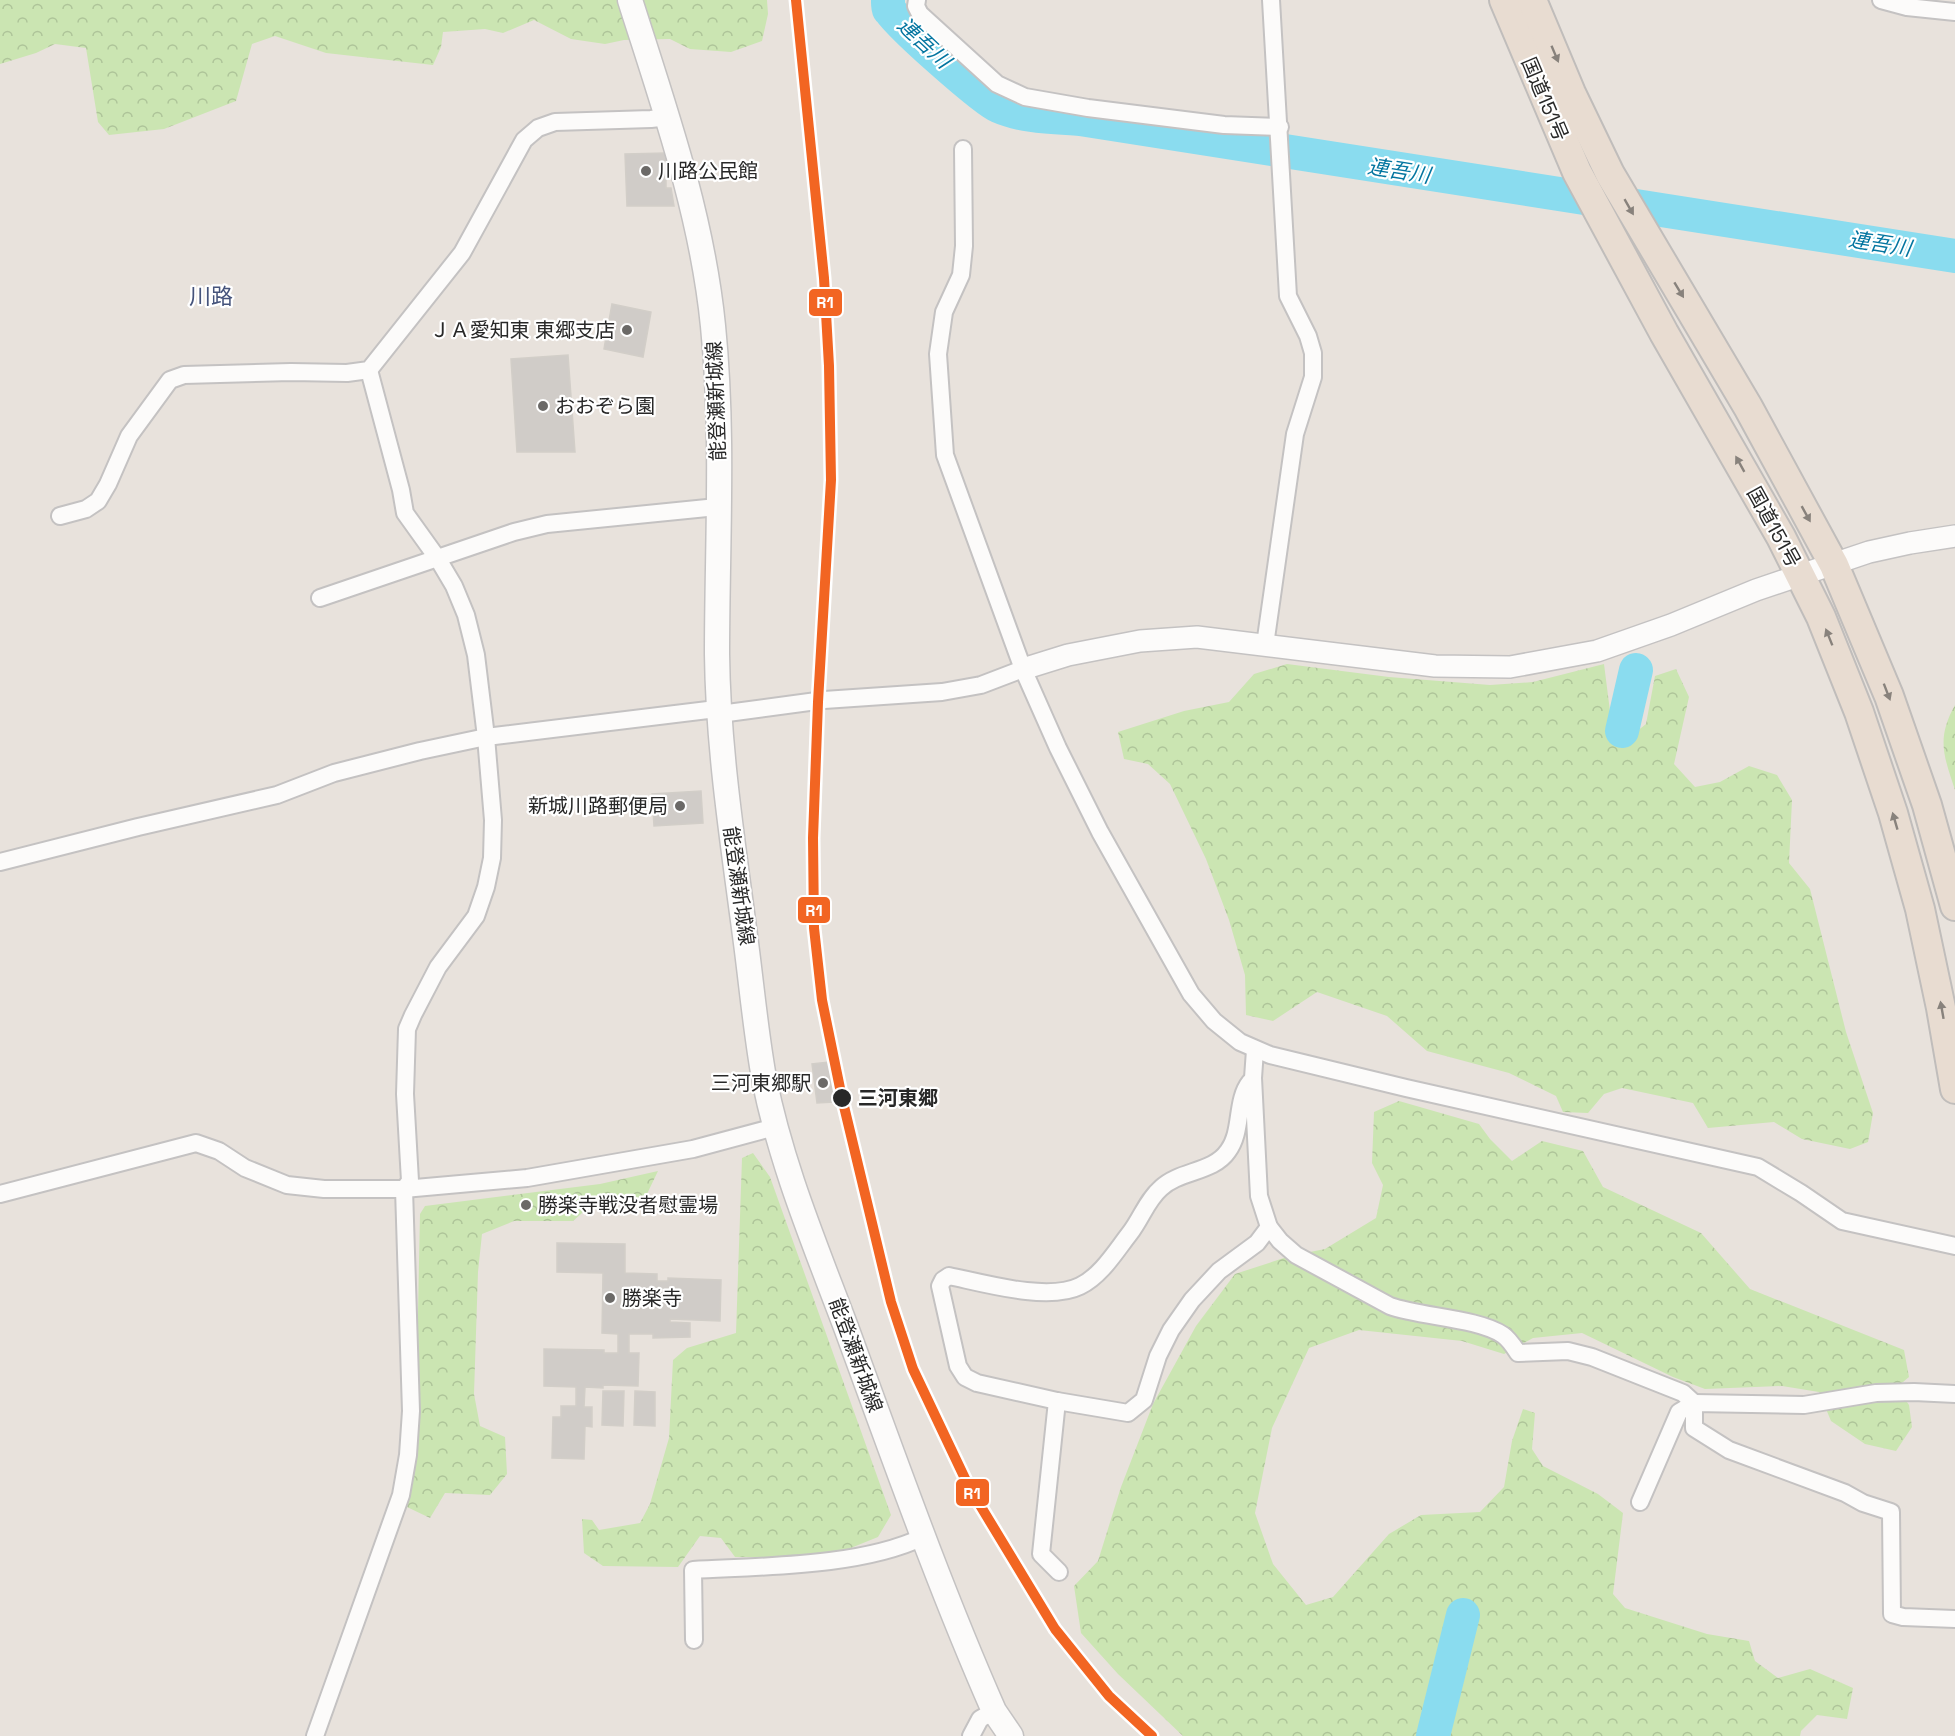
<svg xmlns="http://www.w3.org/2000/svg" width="1955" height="1736" viewBox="0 0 1955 1736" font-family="'Space Grotesk','Noto Sans JP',sans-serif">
<defs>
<pattern id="forest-crowns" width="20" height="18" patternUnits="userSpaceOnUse" patternTransform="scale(1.5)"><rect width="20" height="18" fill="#cbe5b2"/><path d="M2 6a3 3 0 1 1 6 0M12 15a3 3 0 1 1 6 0" fill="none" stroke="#aec499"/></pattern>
</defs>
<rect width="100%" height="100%" fill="#e8e2dc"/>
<g fill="url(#forest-crowns)">
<path d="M0 0H767L768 14 762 41 731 52 690 49 670 39 624 40 605 44 571 39 534 20 503 33 485 29 443 32 441 47 433 65 326 53 275 36 252 44 236 101 164 129 109 135 98 122 86 48 55 44 36 53 0 64Z"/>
<path d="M1287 664 1389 677 1490 685 1533 682 1604 664 1611 719 1626 740 1646 724 1655 676 1676 669 1689 697 1674 764 1695 787 1720 782 1749 766 1777 775 1792 800 1789 863 1810 889 1846 1032 1873 1113 1868 1142 1850 1149 1802 1139 1774 1122 1708 1128 1693 1103 1622 1088 1604 1094 1588 1113 1563 1112 1556 1096 1509 1073 1427 1051 1387 1016 1317 992 1273 1021 1246 1015 1245 975 1229 920 1206 859 1170 784 1148 764 1124 759 1118 732 1184 711 1229 702 1254 674Z"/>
<path d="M1955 705V790C1944 756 1936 739 1955 705Z"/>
<path d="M1399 1101 1479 1124 1490 1139 1512 1161 1542 1141 1583 1151 1603 1187 1701 1233 1750 1289 1904 1350 1909 1377 1897 1387 1909 1405 1912 1427 1896 1451 1865 1444 1831 1421 1819 1392 1782 1386 1705 1389 1673 1377 1582 1333 1533 1338 1504 1354 1462 1341 1359 1330 1309 1348 1272 1428 1255 1513 1273 1564 1306 1605 1333 1597 1389 1534 1421 1515 1480 1512 1504 1487 1512 1441 1523 1409 1535 1413 1532 1449 1543 1466 1598 1494 1623 1513 1613 1594 1625 1608 1707 1634 1749 1641 1755 1661 1778 1678 1810 1669 1853 1688 1847 1719 1817 1715 1801 1731 1800 1736H1183L1118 1674 1081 1633 1074 1586 1098 1561 1121 1487 1153 1404 1196 1326 1235 1274 1290 1256 1325 1249 1376 1218 1383 1185 1372 1163 1374 1112Z"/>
<path d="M753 1153 770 1177 891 1515 878 1537 826 1558 735 1557 721 1538 700 1536 678 1567 603 1566 584 1553 582 1519 592 1520 599 1530 640 1523 650 1504 669 1438 673 1360 687 1348 736 1333 742 1158Z"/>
<path d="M658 1171 646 1196 590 1206 573 1221H514L482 1234 478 1272 474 1394 480 1426 505 1437 507 1474 490 1495 445 1493 430 1518 407 1507 415 1458 420 1214 425 1206 600 1184Z"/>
</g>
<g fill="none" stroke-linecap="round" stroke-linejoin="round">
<g stroke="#8adcef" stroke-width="34">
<path d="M888 0C888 1 888 9 889 9 894 21 985 101 998 106 1023 117 1053 117 1080 119L1955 256"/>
<path d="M1622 731 1636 670"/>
<path d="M1433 1736 1463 1615"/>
</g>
</g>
<g fill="#d0ccc8" stroke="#d2cec8" stroke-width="1.5">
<path d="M666 153V188H671L674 206H627L625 154Z"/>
<path d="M612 304 651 312 643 357 604 349Z"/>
<path d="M568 355 575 452H517L511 359Z"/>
<path d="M701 791 703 823 654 826 652 794Z"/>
<path d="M829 1062 834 1102 817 1103 812 1064Z"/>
<path d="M557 1243 625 1244V1273L657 1274V1281H668V1278L721 1280 720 1321 670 1319V1322L690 1323V1337L653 1338V1334H629V1353H639L638 1386 603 1385V1388L585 1387 584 1407H592V1427L585 1426 584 1459 552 1458 553 1417H561V1406H576V1387L544 1386V1349L604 1350V1353H618V1334L602 1333 603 1273 557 1272Z"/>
<path d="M603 1391H624L623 1426 602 1425Z"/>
<path d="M635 1391 655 1392V1426L634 1425Z"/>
</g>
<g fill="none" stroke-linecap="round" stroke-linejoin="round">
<defs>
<g id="minor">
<path d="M917 0 916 6 920 14 997 84 1025 97 1088 108 1224 125 1280 127"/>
<path d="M1881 0 1907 7 1955 12"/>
<path d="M963 149 964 246 961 275 944 312 938 354 945 455 1023 669 1058 748 1100 832 1191 994 1214 1021 1240 1042 1270 1055 1406 1088 1758 1167 1801 1193 1842 1221 1955 1246"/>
<path d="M60 516 86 509 98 501 108 484 129 436 170 380 184 375 291 372 347 373 369 370 462 253 524 140 538 128 555 122 651 119 668 117"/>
<path d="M320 598 514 532 547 524 707 508H719"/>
<path d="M1265 645 1295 434 1313 377V353L1308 336 1288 296 1271 0"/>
<path d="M0 862 138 827 277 795 334 773 420 751 486 737 708 710 720 714 824 700 942 692 981 685 1023 669"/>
<path d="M1255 1050 1253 1078 1259 1196 1269 1227 1280 1241 1296 1255 1390 1306C1421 1317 1477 1318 1503 1335 1509 1339 1514 1347 1518 1353L1568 1351 1592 1357 1683 1393 1694 1403V1428L1729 1450 1845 1493 1863 1503 1891 1512 1892 1614 1903 1617 1955 1619"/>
<path d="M1250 1082C1235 1101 1243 1131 1228 1151 1213 1173 1180 1170 1161 1188 1147 1200 1141 1219 1130 1233 1116 1251 1101 1276 1080 1286 1048 1302 983 1283 949 1276L943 1280 940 1286 958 1366 965 1377 977 1383 1057 1401 1128 1413 1144 1400 1158 1356 1171 1330 1192 1300 1219 1271 1257 1243 1269 1227"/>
<path d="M0 1194 196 1143 219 1151 245 1168 287 1185 324 1189H404L527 1178 693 1149 775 1127"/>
<path d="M1057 1401 1041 1554 1059 1572"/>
<path d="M1640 1502 1679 1412 1694 1403 1804 1405 1876 1393 1914 1392 1955 1394"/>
<path d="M694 1640 693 1570C762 1566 860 1567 923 1537"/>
<path d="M315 1736 401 1495 408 1455 411 1411 404 1189 410 1181 405 1094 407 1029 413 1015 438 967 476 916 486 887 492 858 493 820 486 737 476 655 466 615 454 586 438 559 405 513 401 490 369 370"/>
<path d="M971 1736 980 1719 994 1711"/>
</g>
<path id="tertiary" d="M1023 669 1068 655 1140 641 1197 637 1435 666 1510 667 1597 651 1671 625 1756 590 1869 552 1910 543 1955 536"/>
<path id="secondary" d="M630 0C664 107 702 214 713 326 724 435 717 545 717 654 718 746 732 837 744 928 751 978 755 1028 764 1078 781 1165 816 1247 847 1330 894 1458 939 1586 994 1711L1011 1736"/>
<g id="trunk">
<path d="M1504 0 1577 172 1664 333 1781 537 1821 617 1859 712 1893 813 1920 909 1941 1008 1955 1089"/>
<path d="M1532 0 1571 93 1610 174 1748 407 1834 565 1889 696 1927 805 1955 906"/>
</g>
</defs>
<use href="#minor" stroke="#c4c2c2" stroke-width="20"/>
<use href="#tertiary" stroke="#c4c2c2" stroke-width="24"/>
<use href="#secondary" stroke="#c4c2c2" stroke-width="27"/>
<use href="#trunk" stroke="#c0bdbb" stroke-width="32"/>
<use href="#minor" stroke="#fcfbfa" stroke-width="16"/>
<use href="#tertiary" stroke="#fcfbfa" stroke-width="21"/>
<use href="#secondary" stroke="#fcfbfa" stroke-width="24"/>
<use href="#trunk" stroke="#e8dcd1" stroke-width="28"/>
<defs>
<path id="rail-1" d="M796 0 824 278 829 366 831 480 818 702 813 838 814 928 822 1000 842 1098 891 1302 913 1369 969 1487 1055 1629 1109 1696 1152 1736"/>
</defs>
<use href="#rail-1" stroke="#fff" stroke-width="15"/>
<use href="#rail-1" stroke="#f26522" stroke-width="10"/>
</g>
<defs><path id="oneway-solid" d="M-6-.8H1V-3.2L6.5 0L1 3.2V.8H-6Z" transform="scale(1.5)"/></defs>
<g fill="#88827c">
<use href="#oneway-solid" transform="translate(1555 54) rotate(67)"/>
<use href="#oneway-solid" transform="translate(1629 207) rotate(60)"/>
<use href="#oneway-solid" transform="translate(1679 290) rotate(59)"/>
<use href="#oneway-solid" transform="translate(1740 464) rotate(-119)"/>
<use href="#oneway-solid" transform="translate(1806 514) rotate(61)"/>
<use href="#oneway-solid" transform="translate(1829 637) rotate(-112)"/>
<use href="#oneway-solid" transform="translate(1887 692) rotate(69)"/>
<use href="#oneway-solid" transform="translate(1895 821) rotate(-106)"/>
<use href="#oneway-solid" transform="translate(1942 1010) rotate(-100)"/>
</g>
<g fill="#6b6967" stroke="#fff" stroke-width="2">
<circle cx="646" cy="171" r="6"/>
<circle cx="627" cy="330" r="6"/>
<circle cx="543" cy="406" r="6"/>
<circle cx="680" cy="806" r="6"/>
<circle cx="823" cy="1083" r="6"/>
<circle cx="526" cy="1205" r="6"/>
<circle cx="610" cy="1298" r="6"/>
</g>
<circle fill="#282828" stroke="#fff" stroke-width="2" cx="842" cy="1098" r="10"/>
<g text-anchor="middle" stroke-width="4.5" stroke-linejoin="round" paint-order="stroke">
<g font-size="20" fill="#282828" stroke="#fff">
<text transform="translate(1545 99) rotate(67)" y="7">国道151号</text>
<text transform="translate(716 401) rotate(-92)" y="7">能登瀬新城線</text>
<text transform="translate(1774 527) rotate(61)" y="7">国道151号</text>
<text transform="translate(739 886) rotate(82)" y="7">能登瀬新城線</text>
<text transform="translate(856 1355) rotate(70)" y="7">能登瀬新城線</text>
</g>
<g font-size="20" fill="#282828" stroke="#fff" text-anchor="start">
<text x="658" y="178">川路公民館</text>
<text x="615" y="337" text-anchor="end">ＪＡ愛知東 東郷支店</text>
<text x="555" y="413">おおぞら園</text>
<text x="668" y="813" text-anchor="end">新城川路郵便局</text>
<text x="811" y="1090" text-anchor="end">三河東郷駅</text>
<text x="538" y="1212">勝楽寺戦没者慰霊場</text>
<text x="622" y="1305">勝楽寺</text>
</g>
<g font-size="20" font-weight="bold" fill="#282828" stroke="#fff" text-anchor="start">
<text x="858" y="1105">三河東郷</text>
</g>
<g font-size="21" font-style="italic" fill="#0375a0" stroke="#fff">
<text transform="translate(924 43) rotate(43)" y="7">連吾川</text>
<text transform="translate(1399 171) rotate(9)" y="7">連吾川</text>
<text transform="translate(1880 244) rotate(9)" y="7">連吾川</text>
</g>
<g font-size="22" fill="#45537b" stroke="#fff">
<text x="211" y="304">川路</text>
</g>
</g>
<g stroke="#fff" stroke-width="2">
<rect x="808" y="288" width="35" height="29" rx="6" fill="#f26522"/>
<rect x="797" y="896" width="34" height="28" rx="6" fill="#f26522"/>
<rect x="955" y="1478" width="35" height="29" rx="6" fill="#f26522"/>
</g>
<g font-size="16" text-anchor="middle" font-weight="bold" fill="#fff">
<text x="825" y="308">R1</text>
<text x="814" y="916">R1</text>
<text x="972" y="1499">R1</text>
</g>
</svg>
